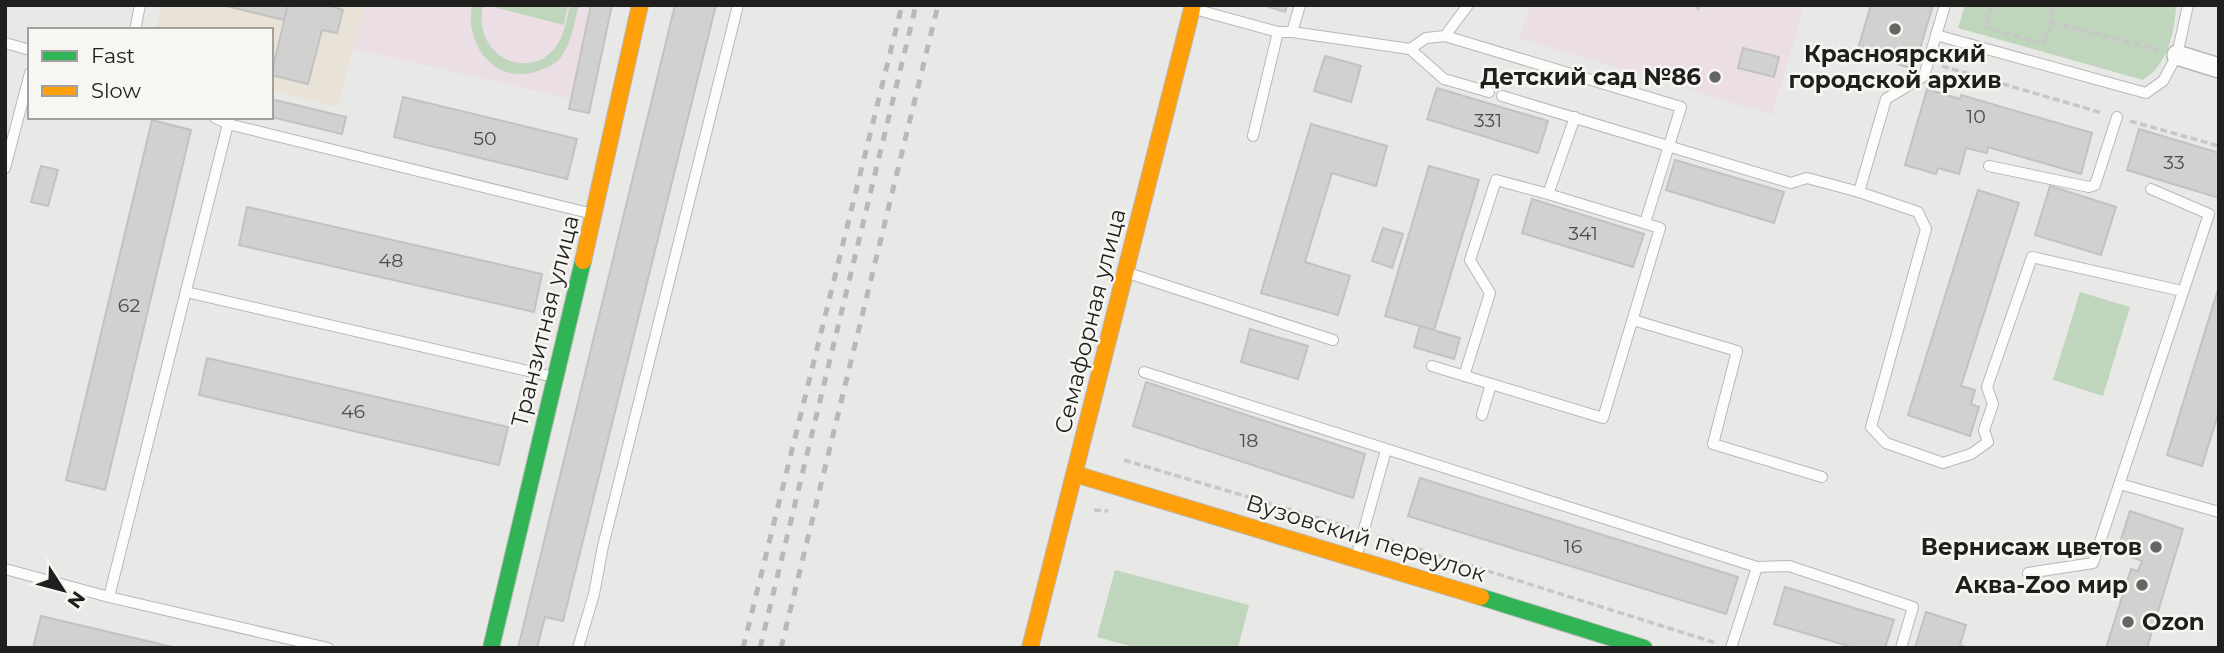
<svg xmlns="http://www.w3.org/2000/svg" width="2224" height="653" viewBox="0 0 2224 653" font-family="Montserrat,sans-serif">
<rect width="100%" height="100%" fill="#e8e8e7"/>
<path fill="#e9e2d6" d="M161 5H365L338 107 271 90V30H155Z"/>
<g fill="#ebdfe5">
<path d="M365 5H591L571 99 354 49Z"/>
<path d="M1530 5H1805L1772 115 1519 38Z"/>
</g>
<g fill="#bfd6bc">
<path d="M472 5H483C471 58 534 85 559 42 565 31 567 17 570 5H579C574 22 572 43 561 57 556 64 547 68 538 71 496 86 464 45 472 5Z"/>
<path d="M485 5H568L564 25Z"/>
<path d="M1965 5H2176C2175 33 2167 65 2143 80L1958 28Z"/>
<path d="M2080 292 2130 307 2103 396 2053 380Z"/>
<path d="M1115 570 1249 605 1238 648H1137L1097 637Z"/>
</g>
<g fill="#d1d1d0" stroke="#c3c2c1" stroke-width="2">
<path d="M222 5H288L284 20Z"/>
<path d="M288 5H326L343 10 337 33 322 30 308 84 271 75Z"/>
<path d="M591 5H612L589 113 569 109Z"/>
<path d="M675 5H716L563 621 545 617 537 648H518Z"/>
<path d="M1263 5H1287L1285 12Z"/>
<path d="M1871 5H1933L1914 69 1857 52Z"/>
<path d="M1743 48 1779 57 1774 77 1738 68Z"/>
<path d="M1325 56 1361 66 1351 102 1314 91Z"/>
<path d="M1437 88 1548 121 1538 153 1427 119Z"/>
<path d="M1927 89 1960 99 1961 95 2092 133 2081 174 1988 147 1987 153 1966 148 1959 174 1938 168 1936 174 1905 165Z"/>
<path d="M403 97 577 139 567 179 394 137Z"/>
<path d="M271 99 346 117 342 134 271 117Z"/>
<path d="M152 120 191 130 105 490 66 480Z"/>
<path d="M1311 124 1387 146 1376 186 1332 173 1305 262 1350 276 1338 315 1261 293Z"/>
<path d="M2139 129 2219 153V198L2127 170Z"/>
<path d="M1675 160 1784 192 1774 223 1666 190Z"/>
<path d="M41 166 58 170 48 206 31 202Z"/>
<path d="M1429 166 1479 180 1434 330 1385 316Z"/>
<path d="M2050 186 2116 207 2101 255 2035 235Z"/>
<path d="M1978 190 2019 203 1961 386 1975 390 1971 404 1979 407 1970 436 1908 415Z"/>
<path d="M1532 199 1644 234 1633 267 1522 233Z"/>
<path d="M247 207 542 274 534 312 239 245Z"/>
<path d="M1383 228 1403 234 1392 268 1372 261Z"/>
<path d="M2219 286V411L2202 466 2167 455Z"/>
<path d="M1420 326 1460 338 1454 359 1414 347Z"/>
<path d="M1250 329 1308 346 1298 379 1241 362Z"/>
<path d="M207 358 508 427 499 465 199 395Z"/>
<path d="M1146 382 1365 454 1353 498 1133 426Z"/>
<path d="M1420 478 1738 577 1726 614 1408 516Z"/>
<path d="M2130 511 2183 529 2147 648H2106L2131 569 2138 571 2142 561 2117 552Z"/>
<path d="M1785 587 1894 620 1885 648H1855L1774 624Z"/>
<path d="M1926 612 1966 625 1960 645 1968 648H1915Z"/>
<path d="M41 616 177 648H33Z"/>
</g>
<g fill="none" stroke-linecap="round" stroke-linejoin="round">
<defs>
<g id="lane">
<path d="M1198 10 1278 32H1292L1300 5"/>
<path d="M135 30 140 5"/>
<path d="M1292 32 1410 49 1444 79 1489 92"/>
<path d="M1936 35 2146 93 2163 81 2177 55 2188 5"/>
<path d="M1445 36 1468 5"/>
<path d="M5 43 30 50"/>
<path d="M1410 49 1426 38 1445 36 1681 107 1645 223"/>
<path d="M1502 96 1791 183 1807 178 1859 192 1918 212 1926 229 1871 427 1886 443 1943 463 1971 454 1988 442 1984 430 1993 404 1987 387 2032 257 2182 291"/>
<path d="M214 117 228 124 593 214"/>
<path d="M1253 136 1278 32"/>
<path d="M1989 166 2089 187 2095 185 2117 117"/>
<path d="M5 168 30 73"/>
<path d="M1859 192 1886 99 1924 76 1945 5"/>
<path d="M1131 274 1333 340"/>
<path d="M186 292 554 377"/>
<path d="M1633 320 1737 351 1713 444 1822 477"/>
<path d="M1432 366 1603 418 1660 228 1548 194"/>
<path d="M1144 372 1757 567 1789 566 1913 607 1901 648"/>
<path d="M1464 376 1490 293 1470 260 1496 180 1548 194 1575 117"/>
<path d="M1482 415 1491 384"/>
<path d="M2120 484 2219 512"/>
<path d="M1356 558 1386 450"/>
<path d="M5 569 109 597 328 648"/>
<path d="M2028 573 2093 563 2209 214 2151 189"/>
<path d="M109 597 228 124"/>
<path d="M578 648 594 594 603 546 738 5"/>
<path d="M1731 648 1757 567"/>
</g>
<path id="street" d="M2177 55 2219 68"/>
<g id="fast">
<path d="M1481 597 1644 648"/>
<path d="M491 648 583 261"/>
</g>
<g id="slow">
<path d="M583 261 640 5"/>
<path d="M1075 474 1481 597"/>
<path d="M1030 648 1193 5"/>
</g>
</defs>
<use href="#lane" stroke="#b8b8b7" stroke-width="12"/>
<use href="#street" stroke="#b8b8b7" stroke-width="22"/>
<use href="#fast" stroke="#b8b8b7" stroke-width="18"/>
<use href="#slow" stroke="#b8b8b7" stroke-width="18"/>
<g stroke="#c7c7c7" stroke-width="3.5" stroke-dasharray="7 3.5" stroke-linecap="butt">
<path d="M1991 5 1985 27 2043 44 2052 22 2051 5"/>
<path d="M1698 10 1699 5"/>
<path d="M2052 22 2158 50"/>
<path d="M1942 66 2102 113"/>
<path d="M2130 121 2219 146"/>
<path d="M1124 460 1349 527"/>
<path d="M1094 510 1108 511"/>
<path d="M1377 536 1716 643"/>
</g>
<use href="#lane" stroke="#fcfcfb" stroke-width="10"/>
<use href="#street" stroke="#fcfcfb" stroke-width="19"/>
<use href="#fast" stroke="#30b455" stroke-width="16"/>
<use href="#slow" stroke="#ff9f0a" stroke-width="16"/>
<g stroke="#b8b8b8" stroke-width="5" stroke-dasharray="9 9" stroke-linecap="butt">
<path d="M743 648 902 5"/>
<path d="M760 648 916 5"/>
<path d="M781 648 938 5"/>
</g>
</g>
<g fill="#656564" stroke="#f7f6f3" stroke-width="2.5">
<circle cx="1895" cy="29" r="7"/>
<circle cx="1715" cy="77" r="7"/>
<circle cx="2156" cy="547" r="7"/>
<circle cx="2142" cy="585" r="7"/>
<circle cx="2128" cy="622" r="7"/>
</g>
<g text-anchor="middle" stroke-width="5" stroke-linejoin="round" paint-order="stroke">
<g font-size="19" fill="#4c4c4c">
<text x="1976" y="123">10</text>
<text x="1488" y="127">331</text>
<text x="485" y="145">50</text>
<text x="2174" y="169">33</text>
<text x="1583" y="240">341</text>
<text x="391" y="267">48</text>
<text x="129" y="312">62</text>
<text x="353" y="418">46</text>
<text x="1249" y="447">18</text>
<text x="1573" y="553">16</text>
</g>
<g font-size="23" font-weight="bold" fill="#1f1f1e" stroke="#f7f6f3" text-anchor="end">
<text x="1895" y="62" text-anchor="middle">Красноярский<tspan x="1895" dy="26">городской архив</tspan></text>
<text x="1701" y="85">Детский сад №86</text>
<text x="2142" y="555">Вернисаж цветов</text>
<text x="2128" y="593">Аква-Zoo мир</text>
<text x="2142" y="630" text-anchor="start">Ozon</text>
</g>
<g font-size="23" fill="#1f1f1e" stroke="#f7f6f3">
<text transform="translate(545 321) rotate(-76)" y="8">Транзитная улица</text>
<text transform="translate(1090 321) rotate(-76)" y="8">Семафорная улица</text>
<text transform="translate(1366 538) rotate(17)" y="8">Вузовский переулок</text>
</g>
</g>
<rect width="2224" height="653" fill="none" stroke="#1f1f1e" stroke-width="14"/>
<rect x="28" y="28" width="245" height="91" fill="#f7f6f3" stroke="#a1a09e" stroke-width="2"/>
<rect x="42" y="51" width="35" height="10" fill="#30b455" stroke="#a1a09e" stroke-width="2"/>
<text x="91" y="63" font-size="21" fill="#1f1f1e">Fast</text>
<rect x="42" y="86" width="35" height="10" fill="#ff9f0a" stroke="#a1a09e" stroke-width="2"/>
<text x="91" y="98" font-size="21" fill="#1f1f1e">Slow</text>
<g transform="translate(63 590) rotate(126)" stroke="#f7f6f3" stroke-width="5" paint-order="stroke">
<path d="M0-5L12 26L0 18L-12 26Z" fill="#1f1f1e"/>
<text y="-10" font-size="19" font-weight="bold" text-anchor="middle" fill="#1f1f1e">N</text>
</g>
</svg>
